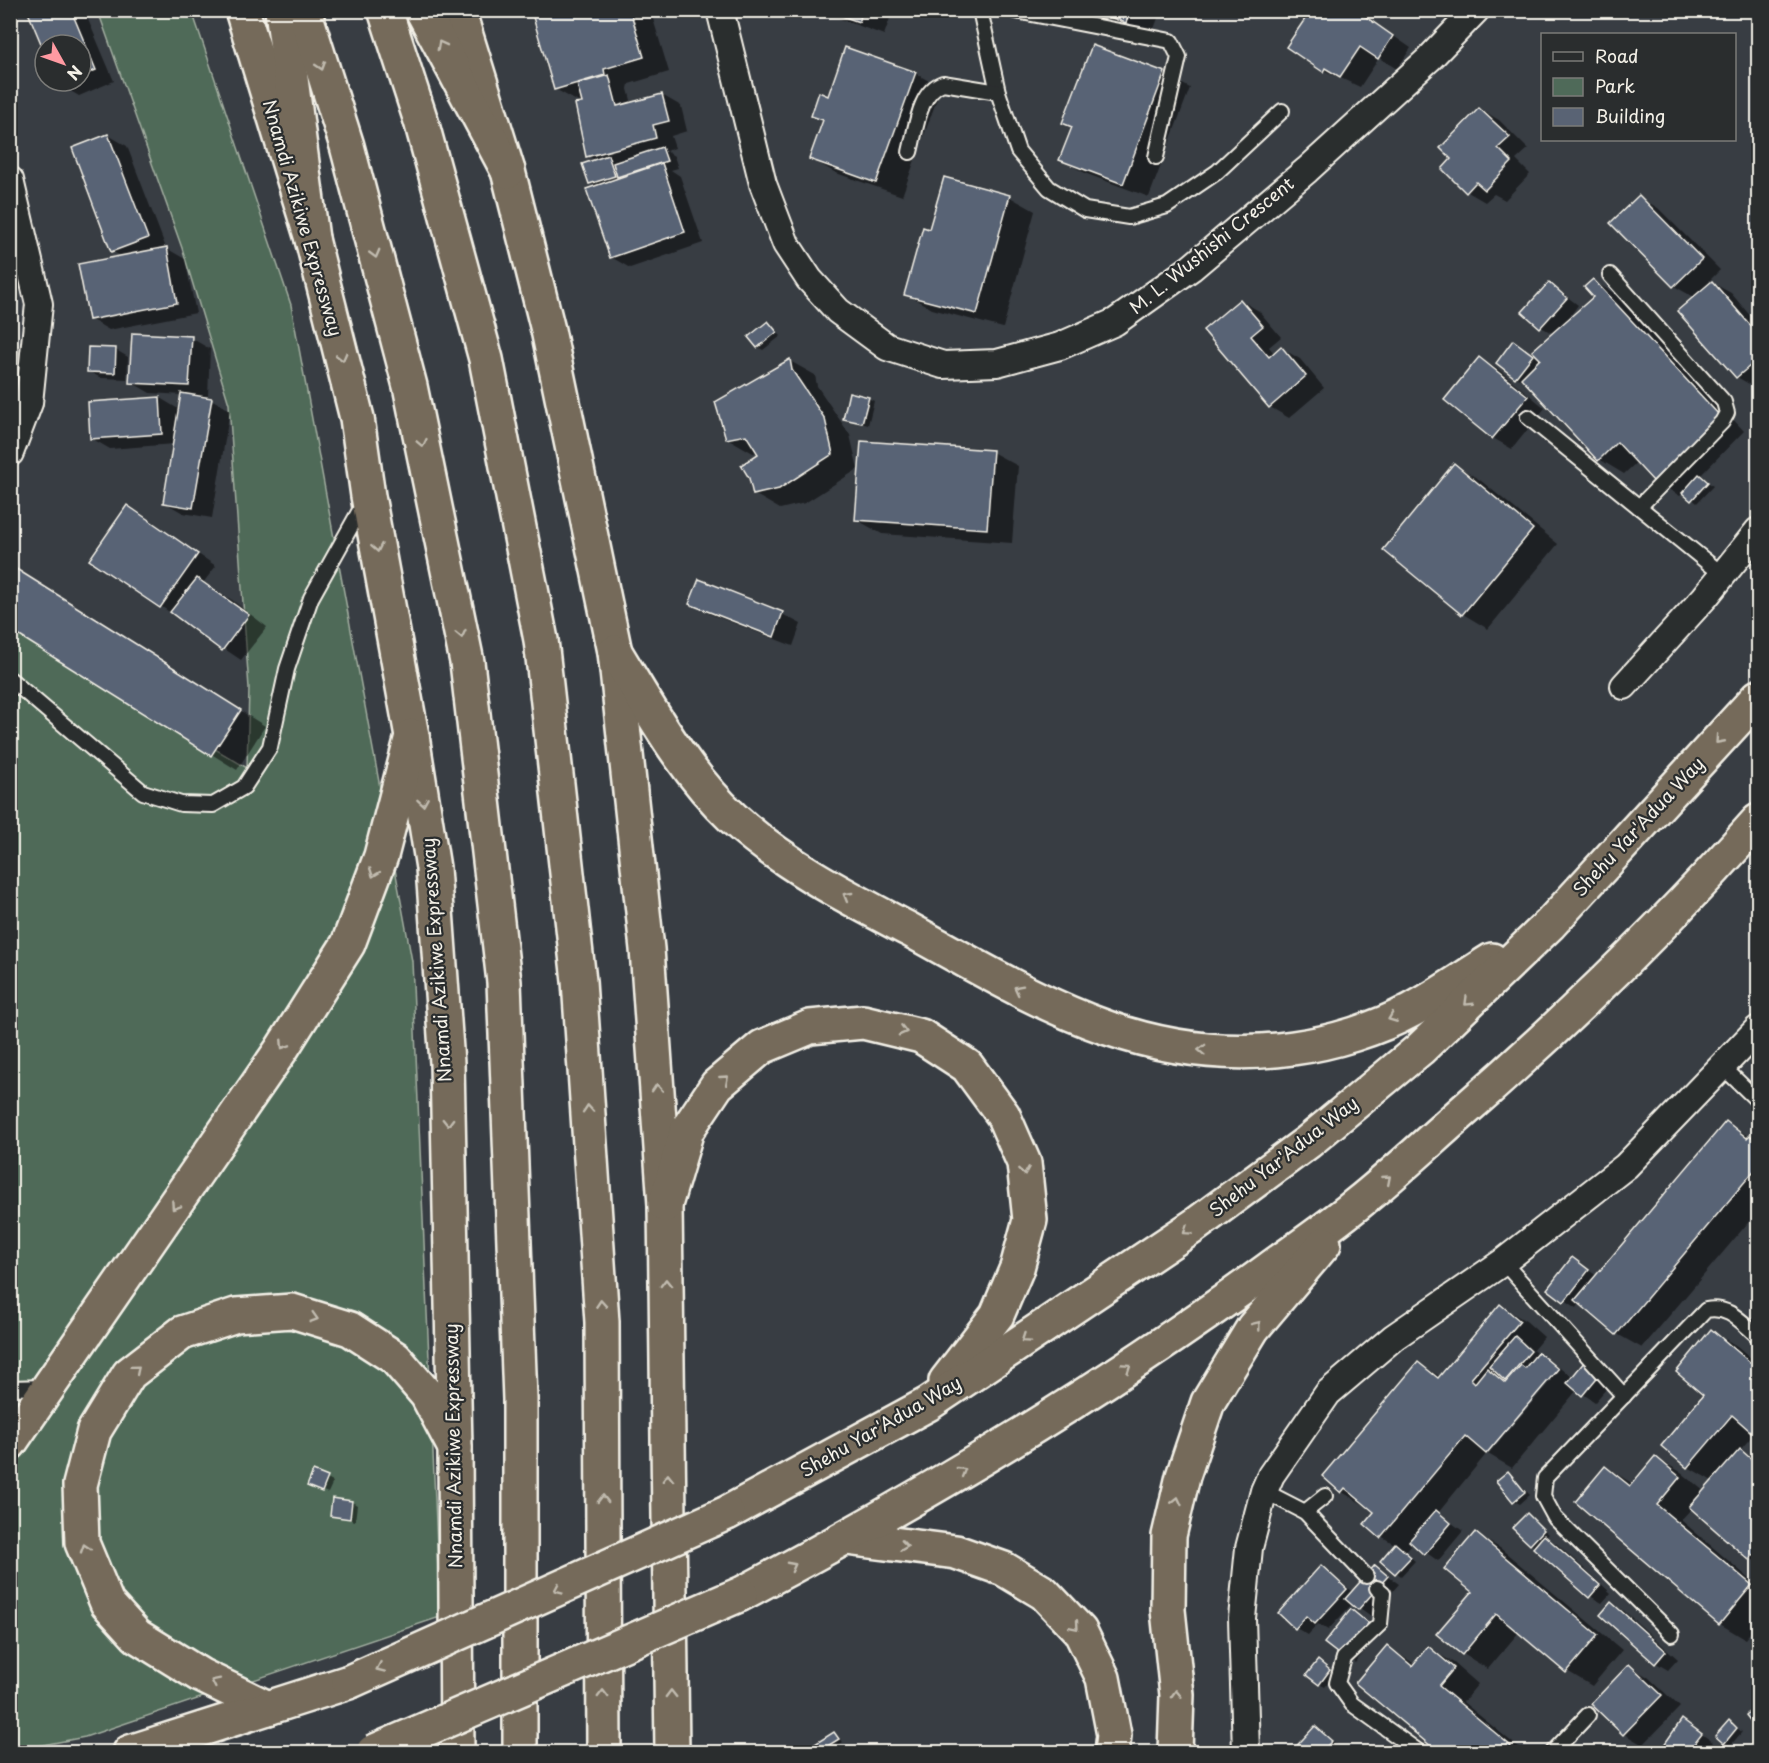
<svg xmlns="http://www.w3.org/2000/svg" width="1769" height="1763" viewBox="0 0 1769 1763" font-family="'Playpen Sans',sans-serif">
<rect width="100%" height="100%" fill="#383d43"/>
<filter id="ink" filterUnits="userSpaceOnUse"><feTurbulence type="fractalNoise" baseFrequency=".0167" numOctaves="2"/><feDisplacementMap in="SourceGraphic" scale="12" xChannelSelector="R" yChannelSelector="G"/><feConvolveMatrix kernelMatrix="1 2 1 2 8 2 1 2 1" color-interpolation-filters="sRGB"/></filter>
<g filter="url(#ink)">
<path fill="#4f6a59" stroke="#a2aea0" stroke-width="1.5" d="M98 11H192L291 305 412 961 440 1617 85 1737 11 1751V628L247 768 249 688 229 404 182 248Z"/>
<g fill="#0007">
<path d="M28 10H84L114 81 79 96 60 85 59 81H81V45H45V49Z"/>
<path d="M533 10 651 12 669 72 629 84 628 89 632 104 662 95 681 106 687 131 671 136 675 148 666 151 674 156 678 168 671 170 680 176 703 243 630 268 611 257 597 187 590 183 596 161 588 156 582 104 555 89Z"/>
<path d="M816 10H893L884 35Z"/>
<path d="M905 10H918L917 14Z"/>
<path d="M1083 10H1161L1151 37Z"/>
<path d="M1356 10 1411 48 1397 69 1379 58 1360 87 1323 70Z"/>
<path d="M1402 10H1416L1413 16Z"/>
<path d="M915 73 941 88 902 196 836 173 811 159 824 122 813 115 829 98Z"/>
<path d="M1164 74 1190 88 1149 197 1087 174 1061 160 1073 128 1064 123Z"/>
<path d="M1480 109 1499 120 1528 149 1516 160 1530 174 1505 200 1494 194 1485 202 1466 191Z"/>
<path d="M108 135 127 146 166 248 185 259 196 313 109 330 90 319 122 257 112 251Z"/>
<path d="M945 179 1010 197 1035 211 1003 328 932 309 906 294 930 230Z"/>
<path d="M1639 197 1658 208 1720 270 1709 281 1731 293 1758 325 1756 388 1737 377 1679 311 1695 298 1674 286 1613 223Z"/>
<path d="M1593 281 1619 296 1744 431 1700 476 1713 486 1697 503 1684 492 1680 496 1655 481 1637 462 1624 474 1599 459 1529 384 1516 377 1514 342 1540 359 1554 334 1541 327 1550 284 1578 305 1563 326 1596 298Z"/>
<path d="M1240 300 1259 311 1281 337 1269 347 1275 354 1281 348 1300 359 1324 388 1289 418 1270 407Z"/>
<path d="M768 323 781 336 763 350 758 347Z"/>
<path d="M191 338 210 349 208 396H201V398L211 399 230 410 212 518 183 513 164 502 174 444 110 449 91 438 160 398 180 410 183 395 150 393 131 382Z"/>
<path d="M116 350 128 357 127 379 101 378 88 371Z"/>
<path d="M1480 359 1499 370 1545 408 1512 449 1493 438 1446 400Z"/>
<path d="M790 361 815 375 817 386 850 435 858 469 805 503 780 509 754 494 760 455 758 452 753 453 727 438Z"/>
<path d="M868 398 874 401 868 425 844 418Z"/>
<path d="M992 452 1018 466 1012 543 882 534 857 520Z"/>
<path d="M1455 465 1480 480 1558 544 1488 629 1463 614Z"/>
<path d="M128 507 216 566 203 583 232 600 267 627 241 660 92 560Z"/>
<path d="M10 566 265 726 237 770 10 628Z"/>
<path d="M691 603 782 614 801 624 793 646 710 614Z"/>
<path d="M1727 1123 1758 1142V1211L1642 1348 1617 1334 1580 1303 1577 1308 1565 1300 1572 1259 1597 1276Z"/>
<path d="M1500 1306 1526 1321 1544 1337 1533 1350 1538 1355 1574 1377 1585 1363 1612 1382 1595 1402 1577 1390 1512 1468 1488 1454 1551 1380H1547L1438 1513 1463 1531 1438 1561 1413 1543 1405 1552 1415 1561 1401 1576 1382 1561 1396 1545 1381 1536 1376 1512 1342 1492 1324 1476 1419 1364 1441 1377Z"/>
<path d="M1711 1331 1737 1346 1758 1364V1436L1755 1433 1740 1450 1758 1461V1564L1692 1508 1681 1520 1758 1586V1623L1745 1639 1720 1624 1606 1467 1633 1484 1656 1458 1681 1472 1705 1492 1714 1482 1688 1467 1663 1446 1705 1395Z"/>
<path d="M1508 1473 1530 1495 1520 1504 1514 1501Z"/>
<path d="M327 1479 333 1482 328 1493 313 1487Z"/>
<path d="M352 1502 357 1505 355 1521 332 1515Z"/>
<path d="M1527 1515 1549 1534 1545 1538 1557 1544 1611 1593 1602 1603 1590 1596 1531 1544Z"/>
<path d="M1475 1534 1500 1548 1622 1650 1592 1686 1567 1671 1519 1632 1488 1669 1463 1654 1474 1592Z"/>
<path d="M1322 1567 1353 1592 1375 1567 1399 1584 1371 1616 1353 1603 1328 1630 1318 1624 1308 1635 1296 1628Z"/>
<path d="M1611 1604 1624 1611 1678 1659 1668 1670 1656 1663Z"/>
<path d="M1351 1611 1380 1632 1355 1663 1343 1656Z"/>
<path d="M1387 1647 1415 1664 1428 1648 1454 1663 1478 1684 1463 1702 1524 1752H1441L1358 1683Z"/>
<path d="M1324 1665 1335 1674 1325 1687 1319 1684Z"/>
<path d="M1629 1666 1648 1677 1680 1707 1643 1745 1624 1734Z"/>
<path d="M1683 1721 1713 1742 1705 1752 1660 1751Z"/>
<path d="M1729 1722 1742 1732 1730 1746 1725 1743Z"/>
<path d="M1315 1728 1343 1749 1341 1751 1343 1752H1293Z"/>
<path d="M834 1734 843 1742 828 1752H811L809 1750Z"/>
</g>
<g fill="#596374" stroke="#f4f1e8" stroke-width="1.5">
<path d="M27 10H71L96 70 81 76V45H45V53Z"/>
<path d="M531 10H630L644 57 604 69 605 75 554 90Z"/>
<path d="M825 10H863L859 22Z"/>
<path d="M1090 10H1130L1126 23Z"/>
<path d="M1311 10H1356L1393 36 1378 59 1360 47 1340 77 1325 68 1323 72 1286 47Z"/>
<path d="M1092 45 1165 72 1123 184 1059 160 1072 127 1062 123Z"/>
<path d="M845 47 916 72 876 183 809 159 823 120 811 116 819 92 828 96Z"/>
<path d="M609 75 617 106 662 94 669 121 653 125 656 138 586 157 575 104 582 103 577 84Z"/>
<path d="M1479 108 1510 137 1498 148 1512 162 1485 190 1476 182 1466 193 1442 169 1451 159 1440 148Z"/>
<path d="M108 134 148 238 111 252 72 148Z"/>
<path d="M662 147 667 161 617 177 613 163Z"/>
<path d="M608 155 615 176 589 184 582 164Z"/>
<path d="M662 163 685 232 610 258 586 189Z"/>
<path d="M944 177 1010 195 977 314 904 295 923 227 929 229Z"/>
<path d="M1639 195 1702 259 1673 287 1610 223Z"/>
<path d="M167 247 177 303 89 320 78 264Z"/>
<path d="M1593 279 1720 416 1654 482 1617 442 1598 461 1521 378 1540 359 1532 351 1593 297 1584 287Z"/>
<path d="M1712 281 1758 334V359L1736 378 1677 311Z"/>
<path d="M1549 282 1567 298 1540 328 1522 312Z"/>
<path d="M1240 299 1263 326 1251 336 1269 357 1281 346 1306 376 1269 408 1203 330Z"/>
<path d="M768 321 777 332 757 348 748 337Z"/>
<path d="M132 333 192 336 189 386 129 383Z"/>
<path d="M1513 340 1533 355 1515 378 1496 363Z"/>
<path d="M88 347 116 348 115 373 87 372Z"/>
<path d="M1479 357 1528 396 1492 439 1444 400Z"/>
<path d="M790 359 792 370 825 419 833 454 779 489 753 495 749 478 741 465 758 454 746 435 726 439 715 402Z"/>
<path d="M849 392 869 397 862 423 843 419Z"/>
<path d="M181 393 212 398 193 508 163 503Z"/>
<path d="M160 397 162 434 90 439 88 402Z"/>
<path d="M861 441 993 450 987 529 855 520Z"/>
<path d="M1454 463 1533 529 1462 615 1383 550Z"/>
<path d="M1699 474 1708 482 1691 501 1682 493Z"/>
<path d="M127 505 198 554 160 608 89 560Z"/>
<path d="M10 565 241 710 211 756 10 630Z"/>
<path d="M197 578 249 615 222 651 170 612Z"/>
<path d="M699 579 783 612 774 637 689 604Z"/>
<path d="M1726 1121 1747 1138 1750 1135 1758 1143V1166L1616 1335 1575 1300Z"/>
<path d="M1572 1257 1589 1270 1564 1302 1547 1289Z"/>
<path d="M1500 1304 1520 1321 1471 1379 1475 1383 1487 1368 1505 1383 1521 1365 1525 1368 1538 1352 1558 1369 1486 1454 1465 1436 1380 1538 1364 1524 1374 1512 1345 1488 1341 1493 1322 1476 1418 1362 1438 1378Z"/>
<path d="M1711 1329 1758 1369V1438L1732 1415 1687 1468 1661 1446 1703 1395 1676 1372Z"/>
<path d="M1515 1336 1531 1351 1505 1381 1489 1366Z"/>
<path d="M1585 1361 1600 1374 1582 1396 1567 1383Z"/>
<path d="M1740 1449 1758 1465V1549L1749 1560 1689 1507Z"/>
<path d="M1655 1456 1680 1477 1657 1505 1752 1585 1719 1625 1575 1502 1605 1466 1630 1486Z"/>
<path d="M313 1471 328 1477 322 1492 307 1486Z"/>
<path d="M1508 1471 1525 1492 1513 1502 1496 1481Z"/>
<path d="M332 1498 352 1501 350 1519 330 1516Z"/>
<path d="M1436 1510 1451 1523 1424 1555 1409 1541Z"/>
<path d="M1527 1513 1544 1530 1530 1545 1512 1528Z"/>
<path d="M1475 1532 1598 1635 1566 1673 1496 1614 1462 1655 1436 1634 1472 1592 1444 1569Z"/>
<path d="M1544 1535 1600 1585 1589 1598 1533 1548Z"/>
<path d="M1395 1543 1411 1557 1395 1574 1380 1561Z"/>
<path d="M1321 1565 1347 1589 1315 1624 1306 1616 1295 1629 1278 1613Z"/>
<path d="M1375 1565 1388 1576 1358 1610 1345 1599Z"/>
<path d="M1611 1602 1666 1651 1655 1664 1600 1615Z"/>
<path d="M1351 1609 1369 1624 1342 1657 1324 1643Z"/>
<path d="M1387 1645 1412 1666 1428 1646 1454 1668 1439 1686 1511 1746 1506 1752H1438L1355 1683Z"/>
<path d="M1318 1660 1330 1670 1319 1685 1306 1675Z"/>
<path d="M1629 1664 1662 1695 1623 1735 1591 1704Z"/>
<path d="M1758 1704V1731L1746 1715Z"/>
<path d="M1682 1719 1702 1734 1688 1752H1659Z"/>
<path d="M1729 1720 1737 1728 1724 1744 1715 1736Z"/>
<path d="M1315 1726 1332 1741 1321 1752H1291Z"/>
<path d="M834 1732 839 1739 818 1752H809L807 1749Z"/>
<path d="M1754 1746 1758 1752H1747Z"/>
</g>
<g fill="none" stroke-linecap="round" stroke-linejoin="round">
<defs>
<g id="service">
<path d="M980 10 998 92 1018 151 1049 188 1085 210 1129 217 1167 206 1217 172 1282 111"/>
<path d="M1011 10 1171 41 1179 57 1156 157"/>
<path d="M910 152C916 129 919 91 943 83L998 92"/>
<path d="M1610 275 1724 402 1727 413 1722 422 1639 507"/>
<path d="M1528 417 1723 575"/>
<path d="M10 679 143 792 181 804 213 805 244 787 270 747 287 669 311 598 364 503"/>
<path d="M1723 1067 1758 1101"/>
<path d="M1503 1262 1624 1396"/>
<path d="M10 1388 46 1387"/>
<path d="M1264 1491 1305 1512 1366 1576"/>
<path d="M1305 1512 1325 1496"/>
<path d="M1377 1588 1383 1593 1380 1624 1344 1658 1337 1683 1352 1704 1419 1752"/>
<path d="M1672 1634 1555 1518 1543 1496 1545 1478 1706 1310C1729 1305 1742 1323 1758 1336"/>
<path d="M1553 1752 1588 1715"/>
</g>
<g id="minor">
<path d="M720 10 763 184 786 244 809 279 838 311 887 347 943 365 997 363 1060 346 1115 322 1191 268 1307 170 1429 59 1476 10"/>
<path d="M10 180 39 304 29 403 10 453"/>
<path d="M1624 686 1705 597 1758 531"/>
<path d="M1246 1752 1242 1618 1249 1548 1264 1491 1271 1475 1328 1393 1394 1337 1503 1262 1626 1166 1758 1029"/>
</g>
<g id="trunk">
<path d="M242 10 312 239 357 418 368 496 412 736 433 868 447 1063 455 1448 457 1752"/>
<path d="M458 10 508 171 548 330 615 652 647 949 665 1205 672 1752"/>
</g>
<g id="motorway">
<path d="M282 10 312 239"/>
<path d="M304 10 347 146 410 386 467 662 504 982 520 1399V1752"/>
<path d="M385 10 421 121 486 359 541 640 579 981 602 1322 604 1752"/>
<path d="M422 10 508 171"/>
<path d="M615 652C650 709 683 771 733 818 784 865 849 898 910 930 1034 998 1144 1069 1293 1048 1332 1043 1377 1029 1412 1010 1440 995 1466 976 1492 960"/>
<path d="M665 1205 687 1130 717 1085 762 1047 810 1027 863 1022 921 1036 967 1066 1003 1115 1024 1163 1030 1220 1017 1268 997 1315 946 1381"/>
<path d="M10 1443 281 1050 348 944 381 856 412 736"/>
<path d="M727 1513 928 1404 1194 1226 1308 1142 1420 1049 1550 924 1758 697"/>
<path d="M846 1538 956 1552 1004 1569 1044 1593 1080 1631 1103 1678 1114 1735 1112 1752"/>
<path d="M741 1594C924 1497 1101 1392 1269 1269 1298 1248 1329 1227 1357 1204 1392 1176 1425 1145 1459 1115 1567 1021 1663 928 1758 821"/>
<path d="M268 1708 200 1675 137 1636 107 1603 82 1543 80 1485 94 1431 129 1374 182 1333 236 1315 292 1311 350 1329 395 1358 427 1395 455 1448"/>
<path d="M130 1752 349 1682"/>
<path d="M1175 1752 1177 1695 1168 1610 1169 1536 1183 1476 1208 1402 1253 1328 1324 1244"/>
</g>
</defs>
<use href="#service" stroke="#f4f1e8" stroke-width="18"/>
<use href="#minor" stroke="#f4f1e8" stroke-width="30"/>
<use href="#trunk" stroke="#f4f1e8" stroke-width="38"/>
<use href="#motorway" stroke="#f4f1e8" stroke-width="38"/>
<use href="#service" stroke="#2a2d2e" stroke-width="14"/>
<use href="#minor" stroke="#2a2d2e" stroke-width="26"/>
<use href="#trunk" stroke="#746a5a" stroke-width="33"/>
<use href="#motorway" stroke="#746a5a" stroke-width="33"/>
<defs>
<g id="motorway-bridge">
<path d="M349 1682 727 1513"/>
<path d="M373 1752 741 1594"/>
</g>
</defs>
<use href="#motorway-bridge" stroke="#f4f1e8" stroke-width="38" stroke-linecap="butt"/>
<use href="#motorway-bridge" stroke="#746a5a" stroke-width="33"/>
</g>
<defs><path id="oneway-chevron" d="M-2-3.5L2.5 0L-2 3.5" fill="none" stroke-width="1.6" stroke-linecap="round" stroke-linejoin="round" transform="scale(1.5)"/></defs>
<g stroke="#c1bbaf">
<use href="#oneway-chevron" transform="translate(441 45) rotate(-118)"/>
<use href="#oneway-chevron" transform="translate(321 66) rotate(72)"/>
<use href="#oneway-chevron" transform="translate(375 254) rotate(75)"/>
<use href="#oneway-chevron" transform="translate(342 357) rotate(76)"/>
<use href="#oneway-chevron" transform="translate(422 443) rotate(78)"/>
<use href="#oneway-chevron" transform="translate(377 548) rotate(79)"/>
<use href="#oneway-chevron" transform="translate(461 634) rotate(78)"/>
<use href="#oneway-chevron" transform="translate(1719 740) rotate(132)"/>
<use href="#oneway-chevron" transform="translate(423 802) rotate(81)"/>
<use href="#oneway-chevron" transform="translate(374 873) rotate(110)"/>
<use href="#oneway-chevron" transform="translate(847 896) rotate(-150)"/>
<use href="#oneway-chevron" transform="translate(1018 989) rotate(-153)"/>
<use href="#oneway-chevron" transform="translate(1468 1002) rotate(136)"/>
<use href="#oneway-chevron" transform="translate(1392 1018) rotate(158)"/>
<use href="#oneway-chevron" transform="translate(903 1031) rotate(14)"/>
<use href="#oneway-chevron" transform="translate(284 1045) rotate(123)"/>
<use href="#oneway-chevron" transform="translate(1202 1050) rotate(-178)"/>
<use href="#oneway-chevron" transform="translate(725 1079) rotate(-41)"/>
<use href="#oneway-chevron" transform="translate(657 1088) rotate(-94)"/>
<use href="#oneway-chevron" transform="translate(588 1109) rotate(-94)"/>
<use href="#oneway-chevron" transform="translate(448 1122) rotate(89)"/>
<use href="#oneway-chevron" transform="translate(1024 1171) rotate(81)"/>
<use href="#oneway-chevron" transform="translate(1387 1179) rotate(-41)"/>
<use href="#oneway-chevron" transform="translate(175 1206) rotate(124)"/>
<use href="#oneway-chevron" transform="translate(1187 1231) rotate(146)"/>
<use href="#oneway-chevron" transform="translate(666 1283) rotate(-91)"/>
<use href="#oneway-chevron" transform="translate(601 1304) rotate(-94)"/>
<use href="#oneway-chevron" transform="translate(314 1318) rotate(17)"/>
<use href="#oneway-chevron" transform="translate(1257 1325) rotate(-52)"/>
<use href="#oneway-chevron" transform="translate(1025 1339) rotate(146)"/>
<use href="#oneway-chevron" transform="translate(1127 1367) rotate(-34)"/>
<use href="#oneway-chevron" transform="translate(136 1369) rotate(-40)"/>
<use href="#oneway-chevron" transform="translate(962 1471) rotate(-30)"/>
<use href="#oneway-chevron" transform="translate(668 1478) rotate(-91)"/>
<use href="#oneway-chevron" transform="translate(603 1499) rotate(-90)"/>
<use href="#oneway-chevron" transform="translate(1177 1501) rotate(-77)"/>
<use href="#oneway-chevron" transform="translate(904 1546) rotate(8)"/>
<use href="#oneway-chevron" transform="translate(85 1548) rotate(-108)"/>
<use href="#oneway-chevron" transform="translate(792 1566) rotate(-28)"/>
<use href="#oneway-chevron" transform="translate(558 1589) rotate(156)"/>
<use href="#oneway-chevron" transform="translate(1075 1626) rotate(49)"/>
<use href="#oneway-chevron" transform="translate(380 1668) rotate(156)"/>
<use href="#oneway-chevron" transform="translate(215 1682) rotate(-154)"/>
<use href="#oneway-chevron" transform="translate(603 1694) rotate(-90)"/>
<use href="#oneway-chevron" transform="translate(671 1694) rotate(-91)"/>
<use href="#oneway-chevron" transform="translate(1176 1694) rotate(-92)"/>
</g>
</g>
<g text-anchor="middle" stroke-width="4.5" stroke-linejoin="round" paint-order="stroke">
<g font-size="18" fill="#f4f1e8" stroke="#2a2d2e">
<text transform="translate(302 218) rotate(74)" y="6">Nnamdi Azikiwe Expressway</text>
<text transform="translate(1212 246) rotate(-39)" y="6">M. L. Wushishi Crescent</text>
<text transform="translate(1639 827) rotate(-47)" y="6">Shehu Yar'Adua Way</text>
<text transform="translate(437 960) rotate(-94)" y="6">Nnamdi Azikiwe Expressway</text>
<text transform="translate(1284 1157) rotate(-38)" y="6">Shehu Yar'Adua Way</text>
<text transform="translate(881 1427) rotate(-30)" y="6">Shehu Yar'Adua Way</text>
<text transform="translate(454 1446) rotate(-91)" y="6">Nnamdi Azikiwe Expressway</text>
</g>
</g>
<rect width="1769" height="1763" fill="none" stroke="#2a2d2e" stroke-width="36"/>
<rect x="18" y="18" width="1733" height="1727" fill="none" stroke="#f4f1e8" stroke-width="2" filter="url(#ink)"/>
<rect x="1541" y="33" width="195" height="108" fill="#2a2d2e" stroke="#7b7b78" stroke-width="1.5"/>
<rect x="1553" y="52" width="30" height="9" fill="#2a2d2e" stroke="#7b7b78" stroke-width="1.5"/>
<text x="1595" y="63" font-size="18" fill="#f4f1e8">Road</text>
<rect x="1553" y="78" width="30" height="18" fill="#4f6a59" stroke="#7b7b78" stroke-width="1.5"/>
<text x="1595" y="93" font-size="18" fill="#f4f1e8">Park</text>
<rect x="1553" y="108" width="30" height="18" fill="#596374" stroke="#7b7b78" stroke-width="1.5"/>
<text x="1595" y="123" font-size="18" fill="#f4f1e8">Building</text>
<g transform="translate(63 63) rotate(130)"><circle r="28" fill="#2a2d2e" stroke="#7b7b78" stroke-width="1.5"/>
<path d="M0-4.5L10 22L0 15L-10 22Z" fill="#ff9aa2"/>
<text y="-9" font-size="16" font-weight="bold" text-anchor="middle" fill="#f4f1e8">N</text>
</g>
</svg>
